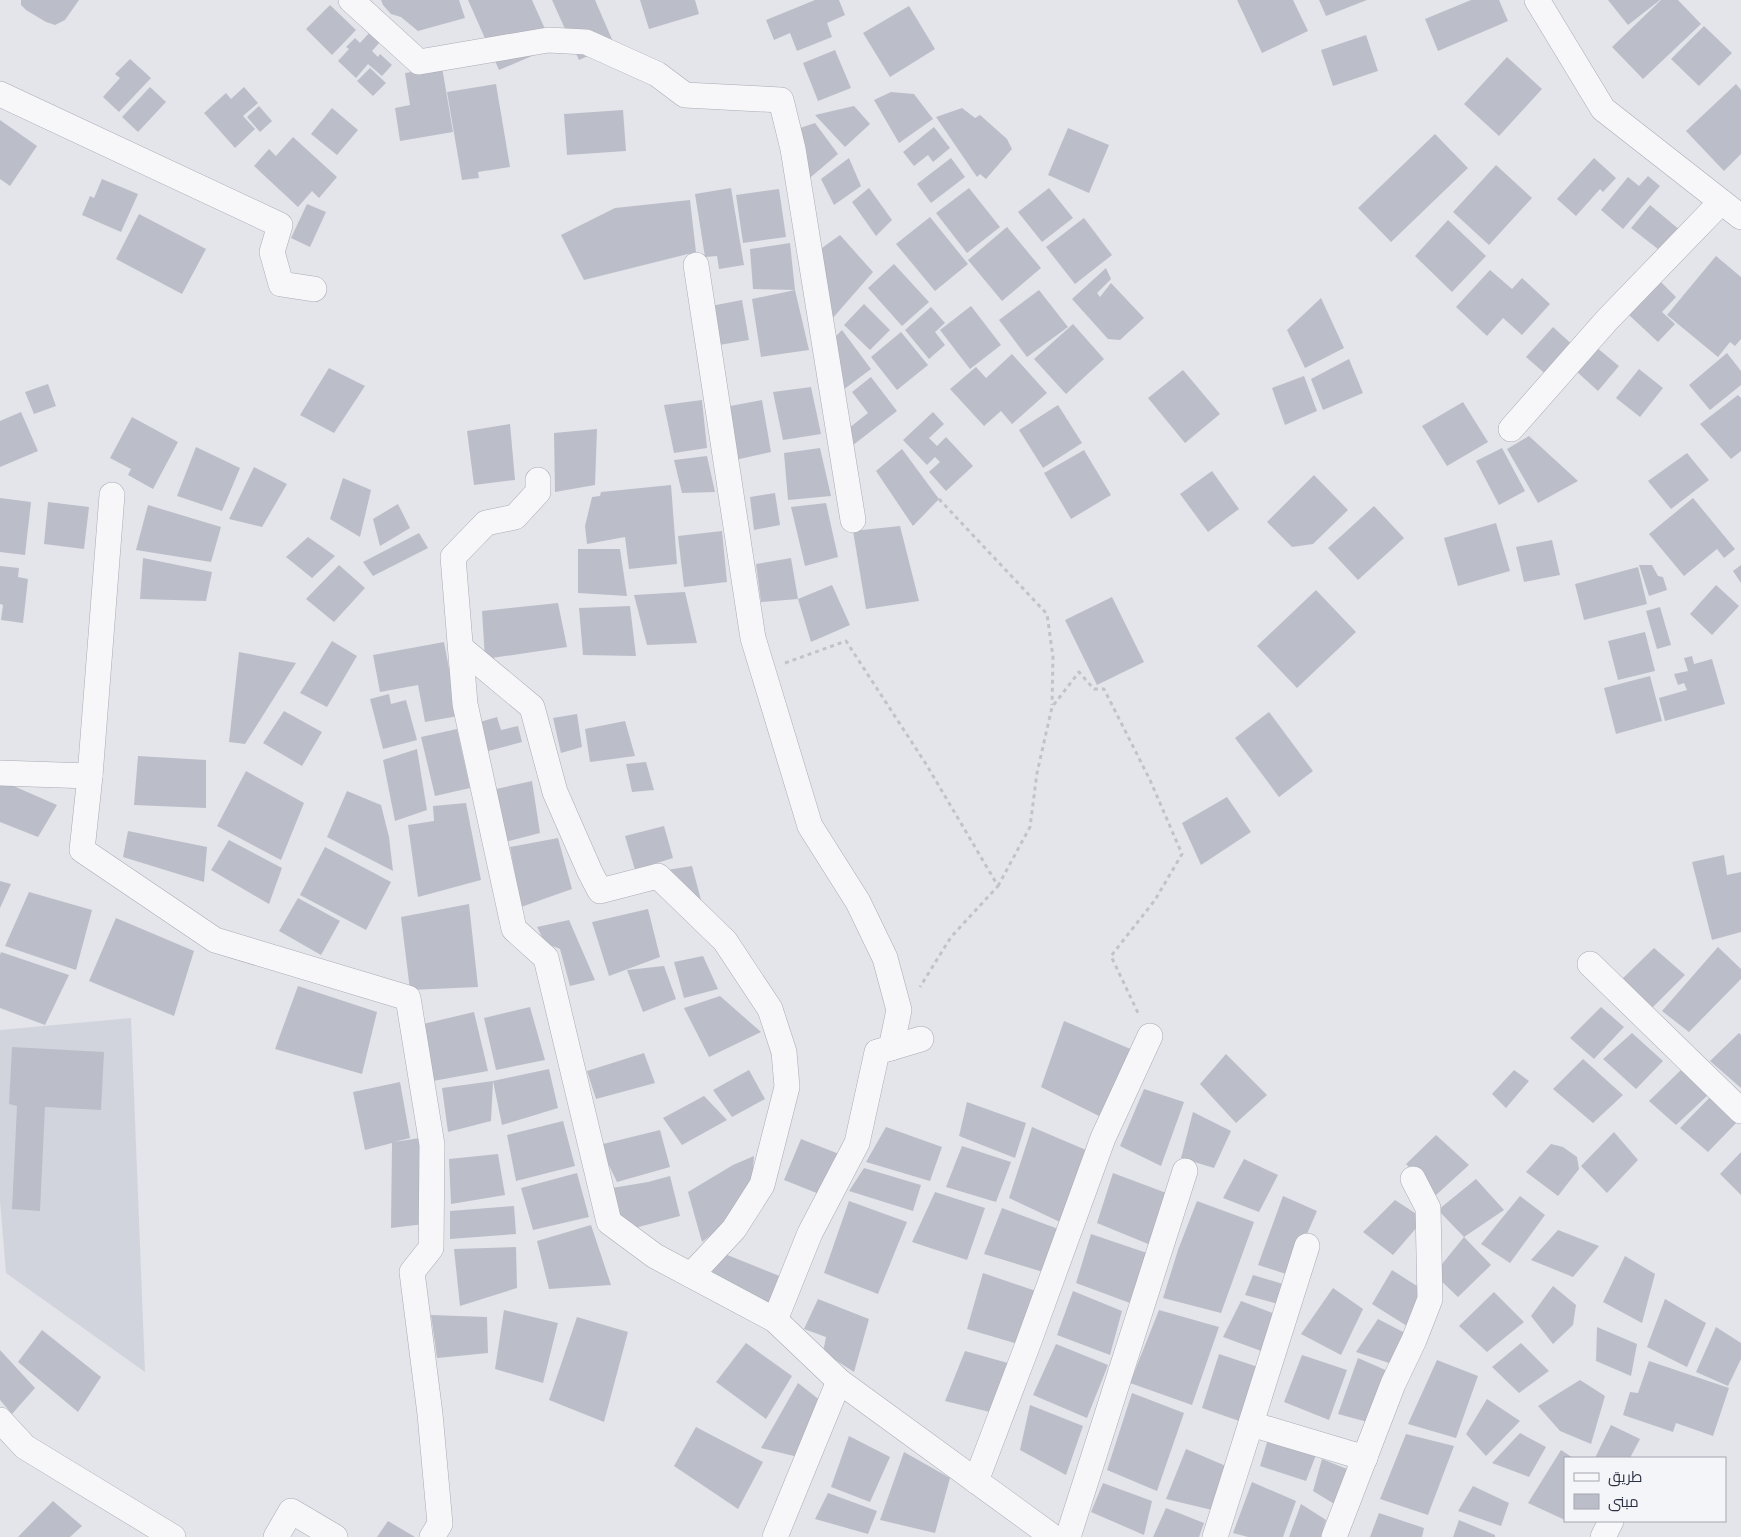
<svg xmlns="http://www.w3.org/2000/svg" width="1741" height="1537" viewBox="0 0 1741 1537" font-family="Ubuntu,Cairo,sans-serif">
<rect width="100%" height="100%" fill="#e4e5eb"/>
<path fill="#d2d4dd" d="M131 1018 145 1372 6 1273 0 1201V1030Z"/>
<g fill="#bbbec8">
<path d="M21 0H79L65 20 55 25 46 22 26 10 21 5Z"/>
<path d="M381 0H459L465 18 418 31 401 17 391 14 383 5Z"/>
<path d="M468 0H532L553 47 499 70Z"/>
<path d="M552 0H595L614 44 579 60Z"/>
<path d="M640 0H695L699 14 649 29Z"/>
<path d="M815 0H839L845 15 827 23 832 37 797 51 790 33 774 40 766 20Z"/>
<path d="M1237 0H1293L1308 31 1262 53Z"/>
<path d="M1319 0H1367L1326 16Z"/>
<path d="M1471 0H1499L1508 21 1438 51 1425 19Z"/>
<path d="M1608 0H1660L1628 25Z"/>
<path d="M1661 0H1678L1701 24 1643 79 1612 47Z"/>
<path d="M330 5 356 30 332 55 306 29Z"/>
<path d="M909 6 935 49 890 77 863 33Z"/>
<path d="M1704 26 1732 53 1699 86 1671 59Z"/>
<path d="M369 33 380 42 372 51 378 57 380 54 392 65 382 76 368 64 356 78 338 61 349 49 346 47 355 38 360 43Z"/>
<path d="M1366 35 1378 71 1333 86 1321 50Z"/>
<path d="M835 50 851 88 818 101 803 63Z"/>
<path d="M1507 57 1542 89 1499 136 1464 104Z"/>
<path d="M130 59 151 78 119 112 103 97 120 78 115 74Z"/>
<path d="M442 67 453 132 400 141 395 108 410 105 405 73Z"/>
<path d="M370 68 386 83 373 96 357 81Z"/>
<path d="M496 84 510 167 478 172 479 178 462 180 447 92Z"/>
<path d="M1736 84 1741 90V154L1724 171 1686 131Z"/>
<path d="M150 87 166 102 138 132 122 117Z"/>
<path d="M244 87 258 103 243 116 255 129 235 148 204 113 226 93 231 99Z"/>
<path d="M891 92 914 94 933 119 899 143 874 100Z"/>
<path d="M259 106 272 121 260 132 247 117Z"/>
<path d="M854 106 870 124 845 147 815 115Z"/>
<path d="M332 108 358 130 337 155 311 134Z"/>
<path d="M962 108 975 118 980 115 1007 139 1012 149 986 179 980 174 977 177 936 117Z"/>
<path d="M623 110 626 151 567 155 564 114Z"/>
<path d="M0 120 37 146 10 186 0 179Z"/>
<path d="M815 123 838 154 805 182 797 129Z"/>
<path d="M934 127 950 148 933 162 928 155 914 166 903 152Z"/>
<path d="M1068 128 1109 145 1089 193 1048 175Z"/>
<path d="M1435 134 1468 168 1391 242 1358 208Z"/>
<path d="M293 137 337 177 319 198 312 191 298 207 254 166 269 149 276 156Z"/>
<path d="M849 158 861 186 834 205 821 179Z"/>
<path d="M951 158 965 177 931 203 917 184Z"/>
<path d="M1594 158 1616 178 1603 192 1600 189 1576 216 1557 199Z"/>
<path d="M1496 165 1532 198 1489 245 1453 212Z"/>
<path d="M1648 176 1660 186 1623 229 1601 210 1628 177 1639 186Z"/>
<path d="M102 179 138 194 121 232 82 215 90 196 94 198Z"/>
<path d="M731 188 744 265 719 269 717 256 705 257 695 194Z"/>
<path d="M869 188 892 220 876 236 852 202Z"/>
<path d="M969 188 1000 227 967 253 936 213Z"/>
<path d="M1049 188 1073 218 1042 242 1018 212Z"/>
<path d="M779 189 786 237 743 243 736 195Z"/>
<path d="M690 200 696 252 584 280 561 235 615 208Z"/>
<path d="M307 204 326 212 310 247 291 238Z"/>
<path d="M1650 205 1681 231 1663 253 1631 228Z"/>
<path d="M139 214 206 249 182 294 116 259Z"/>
<path d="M930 217 968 264 935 291 896 244Z"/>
<path d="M1084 218 1112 255 1075 284 1046 247Z"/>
<path d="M1448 220 1486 256 1452 292 1415 256Z"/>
<path d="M1007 227 1041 268 1002 301 968 260Z"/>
<path d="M840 235 873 272 832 319 815 253Z"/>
<path d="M790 243 795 290 809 350 761 357 752 299 795 290 753 289 750 249Z"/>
<path d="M1716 256 1741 277V339L1735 346 1730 342 1718 357 1667 315Z"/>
<path d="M894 264 929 302 902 326 868 288Z"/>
<path d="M1106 268 1111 279 1097 293 1100 297 1111 283 1144 318 1120 340 1108 339 1072 299Z"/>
<path d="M1490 270 1512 289 1522 278 1550 304 1522 335 1503 318 1487 336 1456 307Z"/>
<path d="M1661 282 1676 297 1662 312 1675 324 1658 342 1629 315Z"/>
<path d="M1039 290 1068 327 1027 357 999 320Z"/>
<path d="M1321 298 1344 348 1305 368 1287 330Z"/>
<path d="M742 300 749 340 719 345 711 306Z"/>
<path d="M864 304 890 330 870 350 844 325Z"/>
<path d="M971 306 1001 345 970 369 940 330Z"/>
<path d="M931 307 945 323 935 332 945 345 929 359 905 330Z"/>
<path d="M1073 324 1104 359 1066 394 1034 359Z"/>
<path d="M1553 327 1576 348 1549 377 1526 357Z"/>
<path d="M842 330 871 369 839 393 829 343Z"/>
<path d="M901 332 928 365 897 390 871 357Z"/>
<path d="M1596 347 1619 366 1598 391 1575 370Z"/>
<path d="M1727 353 1741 371V385L1710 410 1689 385Z"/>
<path d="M1012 354 1047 393 1012 424 1001 411 984 426 950 389 976 367 986 378Z"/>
<path d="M1349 359 1363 393 1323 410 1311 379Z"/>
<path d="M329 368 365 386 334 433 300 415Z"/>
<path d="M1639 369 1663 388 1640 417 1616 398Z"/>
<path d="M1183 370 1220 414 1185 443 1148 398Z"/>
<path d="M1304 376 1317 411 1285 425 1272 388Z"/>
<path d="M871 377 897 411 848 449 844 432 868 413 852 392Z"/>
<path d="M48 384 56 406 34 414 25 392Z"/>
<path d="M811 387 821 434 783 440 773 392Z"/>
<path d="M1738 395 1741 398V451L1731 459 1700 424Z"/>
<path d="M702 400 707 448 674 453 664 405Z"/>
<path d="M762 400 771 452 735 460 725 407Z"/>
<path d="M1463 402 1488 442 1447 466 1422 426Z"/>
<path d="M1058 405 1082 443 1043 468 1019 430Z"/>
<path d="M21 412 38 451 0 467V421Z"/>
<path d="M933 412 944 424 929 438 937 446 946 437 973 466 946 491 929 472 940 462 935 457 927 465 903 440Z"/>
<path d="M132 417 178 442 153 489 128 475 131 469 110 458Z"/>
<path d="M510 424 515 480 474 485 467 431Z"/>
<path d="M597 429 595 485 555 492 554 433Z"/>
<path d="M1529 436 1578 481 1538 503 1507 449Z"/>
<path d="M196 447 240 468 222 511 177 496Z"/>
<path d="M820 448 831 496 788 500 784 453Z"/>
<path d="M1502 448 1525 491 1499 505 1476 461Z"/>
<path d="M902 449 939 499 913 526 876 471Z"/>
<path d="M1084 450 1111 495 1071 519 1044 473Z"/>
<path d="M1687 453 1709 480 1671 509 1648 481Z"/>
<path d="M707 456 715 492 682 493 674 460Z"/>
<path d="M254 467 287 484 262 527 229 519Z"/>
<path d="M1212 471 1239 509 1208 532 1180 494Z"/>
<path d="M1314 475 1348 510 1313 544 1292 547 1267 522Z"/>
<path d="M343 478 371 490 360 537 330 519Z"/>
<path d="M671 485 677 564 629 569 625 537 587 544 585 526 592 497 600 496 601 492Z"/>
<path d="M775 493 780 525 754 530 750 497Z"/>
<path d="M0 498 31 502 25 555 0 552Z"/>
<path d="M1693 498 1735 549 1724 558 1717 549 1684 576 1649 534Z"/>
<path d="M48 502 89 507 84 549 44 544Z"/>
<path d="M826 503 838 557 805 566 791 507Z"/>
<path d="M398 504 410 528 380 546 373 519Z"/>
<path d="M148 505 221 527 211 562 136 550Z"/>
<path d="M1374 506 1404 538 1358 580 1328 548Z"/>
<path d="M1496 523 1510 571 1458 586 1444 538Z"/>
<path d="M900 526 919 601 866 609 853 531Z"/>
<path d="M722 531 727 582 684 587 678 536Z"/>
<path d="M419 533 428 548 373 576 363 562Z"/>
<path d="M308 537 335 556 312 578 286 557Z"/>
<path d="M1552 540 1560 575 1524 582 1516 547Z"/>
<path d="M578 549H620L627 596 578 593Z"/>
<path d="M143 558 212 572 206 601 140 599Z"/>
<path d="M791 558 798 599 761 602 756 564Z"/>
<path d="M339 565 365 588 334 622 306 599Z"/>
<path d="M1639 565H1652L1658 576 1663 577 1667 590 1649 596Z"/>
<path d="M1741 565V583L1733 571Z"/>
<path d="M0 566 19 568 18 577 28 579 23 623 1 620 3 605 0 604Z"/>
<path d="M1638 567 1647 604 1584 620 1575 584Z"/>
<path d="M832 585 850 625 811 642 798 599Z"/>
<path d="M1716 585 1739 606 1712 635 1690 614Z"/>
<path d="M1316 590 1356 632 1297 688 1257 646Z"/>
<path d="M685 592 697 643 647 645 634 595Z"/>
<path d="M1112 597 1144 662 1097 685 1065 620Z"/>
<path d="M558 603 567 647 485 659 482 611Z"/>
<path d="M630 606 636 656 583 655 579 608Z"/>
<path d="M1660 607 1671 645 1657 649 1646 611Z"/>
<path d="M1645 632 1655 671 1618 680 1608 641Z"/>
<path d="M332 641 357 656 327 707 300 693Z"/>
<path d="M444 642 458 716 425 722 418 685 380 692 373 655Z"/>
<path d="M239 652 296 663 245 744 229 742Z"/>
<path d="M1692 656 1694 664 1712 659 1725 704 1665 721 1659 698 1687 690 1684 683 1678 685 1674 674 1688 671 1684 658Z"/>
<path d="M1650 676 1662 721 1616 734 1604 688Z"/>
<path d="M389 694 391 704 406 700 417 740 383 749 370 699Z"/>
<path d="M284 711 322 732 302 766 263 743Z"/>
<path d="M1269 712 1313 771 1279 797 1235 738Z"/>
<path d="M577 714 582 747 561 753 553 718Z"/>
<path d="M497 717 501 730 518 726 522 742 481 753 473 724Z"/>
<path d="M625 721 635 756 590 762 585 729Z"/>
<path d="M457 729 470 788 435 796 421 737Z"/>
<path d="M417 749 427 810 395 821 383 760Z"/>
<path d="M138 756 206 760V808L134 805Z"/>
<path d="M646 762 654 790 632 792 626 764Z"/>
<path d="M246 771 304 803 281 860 217 826Z"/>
<path d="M2 781 57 805 38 837 0 822V784Z"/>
<path d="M532 781 540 833 505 842 496 789Z"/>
<path d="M347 791 381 805 389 837 393 871 327 837Z"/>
<path d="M1227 797 1251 832 1201 865 1182 823Z"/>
<path d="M466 803 481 880 418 897 408 825 434 821 433 806Z"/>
<path d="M664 826 673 858 635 870 625 836Z"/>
<path d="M128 831 207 847 204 882 123 857Z"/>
<path d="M558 838 572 889 521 907 510 847Z"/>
<path d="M229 840 282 868 269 904 211 870Z"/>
<path d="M325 847 391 882 366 930 300 895Z"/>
<path d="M1724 855 1727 875 1741 872V932L1712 940 1692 862Z"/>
<path d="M692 866 701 900 689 898 661 871Z"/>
<path d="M0 881 11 884 0 908Z"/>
<path d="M29 892 92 910 76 970 5 946Z"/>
<path d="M298 898 340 921 321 955 279 931Z"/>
<path d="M469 904 478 987 410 990 401 917Z"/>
<path d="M648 909 660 957 609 976 592 922Z"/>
<path d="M116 918 194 951 174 1016 89 981Z"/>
<path d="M569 920 595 980 570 986 560 949 545 943 537 927Z"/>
<path d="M1718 947 1741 969V979L1689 1032 1662 1011Z"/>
<path d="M1654 948 1685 975 1648 1012 1618 983Z"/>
<path d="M1 952 69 975 45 1025 0 1008V955Z"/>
<path d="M703 956 718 989 684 998 674 962Z"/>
<path d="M664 966 676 999 643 1012 627 970Z"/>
<path d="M298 986 377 1012 362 1074 275 1049Z"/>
<path d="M720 996 761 1032 709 1057 684 1008Z"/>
<path d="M530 1007 545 1060 496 1070 484 1018Z"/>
<path d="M1601 1007 1624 1027 1594 1059 1570 1038Z"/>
<path d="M474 1012 488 1071 433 1081 419 1025Z"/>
<path d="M1064 1021 1133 1050 1101 1117 1041 1087Z"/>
<path d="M1632 1033 1663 1061 1636 1089 1603 1059Z"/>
<path d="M1739 1033 1741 1035V1088L1710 1061Z"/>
<path d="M12 1047 104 1052 101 1110 45 1107 40 1211 12 1209 17 1106 9 1104Z"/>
<path d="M644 1053 655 1083 596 1099 587 1071Z"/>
<path d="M1226 1054 1267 1095 1236 1123 1200 1084Z"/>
<path d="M1583 1059 1623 1095 1593 1123 1553 1089Z"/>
<path d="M549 1069 558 1108 502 1125 493 1081 491 1121 448 1132 442 1088 493 1081Z"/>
<path d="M1682 1069 1708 1095 1676 1125 1649 1101Z"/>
<path d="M749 1070 765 1099 732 1117 713 1090Z"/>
<path d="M1514 1070 1529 1081 1506 1108 1492 1094Z"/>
<path d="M400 1082 410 1138 394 1142 420 1138 424 1224 391 1228 392 1143 365 1150 353 1092Z"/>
<path d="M1144 1089 1184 1102 1161 1166 1120 1146Z"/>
<path d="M1713 1094 1740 1119 1708 1152 1680 1128Z"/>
<path d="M704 1096 727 1120 682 1145 663 1118Z"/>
<path d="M967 1102 1026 1123 1015 1158 959 1136Z"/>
<path d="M1193 1112 1231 1131 1214 1168 1181 1158Z"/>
<path d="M563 1121 575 1166 516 1181 507 1135Z"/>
<path d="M886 1127 942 1147 930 1181 866 1162Z"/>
<path d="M1032 1127 1086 1150 1060 1222 1009 1198Z"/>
<path d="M660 1130 670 1167 617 1182 599 1145Z"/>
<path d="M1614 1132 1638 1160 1607 1193 1581 1166Z"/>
<path d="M1436 1135 1469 1165 1436 1195 1406 1164Z"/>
<path d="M801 1139 839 1154 824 1196 784 1180Z"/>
<path d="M1551 1144 1563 1147 1577 1157 1579 1169 1558 1196 1526 1172Z"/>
<path d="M962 1146 1011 1162 996 1202 946 1187Z"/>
<path d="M1741 1152V1195L1720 1174Z"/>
<path d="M498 1154 505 1195 451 1204 449 1159Z"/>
<path d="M754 1156 752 1182 717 1230 702 1242 688 1192 733 1165Z"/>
<path d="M1244 1159 1278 1175 1259 1212 1223 1198Z"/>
<path d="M864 1168 921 1185 913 1211 849 1191Z"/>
<path d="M577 1173 589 1217 533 1230 521 1188Z"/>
<path d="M1113 1173 1169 1194 1153 1246 1097 1223Z"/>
<path d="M670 1176 680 1216 631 1229 617 1218 612 1188 648 1182Z"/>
<path d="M1476 1179 1504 1210 1464 1237 1491 1265 1458 1297 1434 1274 1464 1237 1438 1210Z"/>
<path d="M935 1192 985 1208 967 1260 912 1242Z"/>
<path d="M1283 1196 1317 1211 1289 1275 1258 1265Z"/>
<path d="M1520 1196 1545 1215 1510 1263 1481 1244Z"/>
<path d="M1395 1200 1424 1219 1393 1255 1363 1232Z"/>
<path d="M849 1201 907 1222 878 1294 824 1273Z"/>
<path d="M1197 1201 1254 1222 1221 1313 1163 1298 1178 1250Z"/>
<path d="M514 1206 516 1234 450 1239V1211Z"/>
<path d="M1002 1208 1061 1230 1043 1272 984 1254Z"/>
<path d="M591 1225 611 1285 549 1289 537 1241Z"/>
<path d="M1558 1230 1599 1246 1573 1277 1531 1260Z"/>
<path d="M1091 1234 1147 1253 1130 1303 1076 1283Z"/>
<path d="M516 1247 517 1288 460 1306 454 1249Z"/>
<path d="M720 1252 782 1277 773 1308 710 1277Z"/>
<path d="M1625 1256 1655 1274 1642 1323 1603 1302Z"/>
<path d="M1392 1270 1428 1293 1407 1326 1372 1304Z"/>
<path d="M983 1273 1036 1291 1018 1344 967 1329Z"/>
<path d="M1253 1275 1283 1284 1278 1304 1245 1295Z"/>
<path d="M1553 1286 1576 1305 1573 1325 1553 1344 1531 1316Z"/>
<path d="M1333 1288 1363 1309 1341 1355 1301 1334Z"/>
<path d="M1073 1291 1122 1311 1110 1355 1057 1335Z"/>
<path d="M1494 1292 1524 1322 1487 1352 1459 1326Z"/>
<path d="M818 1299 869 1319 854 1372 823 1352 826 1337 804 1329Z"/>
<path d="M1665 1299 1706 1323 1687 1367 1647 1347Z"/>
<path d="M1241 1301 1275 1314 1264 1352 1223 1337Z"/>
<path d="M504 1310 558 1323 543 1383 495 1369Z"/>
<path d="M1159 1310 1219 1327 1192 1405 1130 1383Z"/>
<path d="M431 1315 487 1317 488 1353 437 1358Z"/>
<path d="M577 1317 628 1332 604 1422 549 1400Z"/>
<path d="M1378 1319 1407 1334 1395 1365 1356 1352Z"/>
<path d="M1597 1327 1637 1344 1631 1376 1596 1361Z"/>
<path d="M1716 1327 1741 1343V1359L1728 1386 1696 1372Z"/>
<path d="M42 1330 101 1377 78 1412 18 1362Z"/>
<path d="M746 1343 792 1376 766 1419 716 1382Z"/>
<path d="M1521 1343 1549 1371 1519 1393 1492 1367Z"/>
<path d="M1056 1344 1108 1365 1087 1418 1033 1395Z"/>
<path d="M0 1350 35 1388 12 1414 0 1400Z"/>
<path d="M965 1351 1015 1365 994 1413 945 1401Z"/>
<path d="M1219 1354 1258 1367 1242 1422 1202 1408Z"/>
<path d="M1302 1355 1347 1370 1329 1420 1284 1402Z"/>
<path d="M1358 1358 1390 1372 1371 1423 1338 1414Z"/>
<path d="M1437 1360 1478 1376 1456 1438 1408 1424Z"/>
<path d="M1649 1361 1729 1388 1713 1436 1676 1423 1673 1432 1623 1415 1630 1392 1638 1393Z"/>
<path d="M1580 1380 1605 1396 1591 1444 1560 1431 1538 1406Z"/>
<path d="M798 1383 821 1401 798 1457 761 1448Z"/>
<path d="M1132 1393 1184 1413 1157 1491 1107 1470Z"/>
<path d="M1487 1399 1520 1421 1486 1456 1466 1434Z"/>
<path d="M1030 1405 1083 1426 1066 1475 1020 1450Z"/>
<path d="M1611 1425 1640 1439 1630 1458H1595Z"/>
<path d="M696 1427 763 1462 738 1509 674 1466Z"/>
<path d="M1520 1433 1546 1447 1529 1477 1492 1463Z"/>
<path d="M1406 1434 1454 1446 1428 1515 1380 1499Z"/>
<path d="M849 1436 890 1457 870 1502 831 1487Z"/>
<path d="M1268 1439 1316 1455 1306 1481 1260 1466Z"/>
<path d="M1186 1449 1226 1466 1212 1510 1166 1499Z"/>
<path d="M1561 1450 1573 1458H1565V1520L1528 1503Z"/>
<path d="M904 1452 950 1478 935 1533 880 1520Z"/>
<path d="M1322 1459 1347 1469 1336 1505 1313 1491Z"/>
<path d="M1252 1482 1296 1501 1283 1537H1248L1233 1533Z"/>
<path d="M1103 1483 1152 1501 1144 1535 1091 1512Z"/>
<path d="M1473 1486 1509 1503 1501 1526 1458 1511Z"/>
<path d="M828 1493 877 1511 868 1534 815 1519Z"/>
<path d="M53 1501 82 1526 70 1537H18Z"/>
<path d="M1301 1504 1326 1520 1321 1537H1289Z"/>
<path d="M1166 1508 1204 1523 1199 1537H1153Z"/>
<path d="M1379 1513 1424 1528 1422 1537H1370Z"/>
<path d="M1459 1520 1495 1535V1537H1453Z"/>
<path d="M388 1521 415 1537H377Z"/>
</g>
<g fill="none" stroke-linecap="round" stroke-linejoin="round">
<defs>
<g id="street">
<path d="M351 0 419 62 548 40 586 42 657 74 685 95 781 100 793 149 853 520"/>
<path d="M1537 0 1603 109 1741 217"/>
<path d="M0 94 280 225 272 252 281 284 314 289"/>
<path d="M696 265 753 638 810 826 858 902 885 958 899 1010 891 1048"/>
<path d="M1511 429 1607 320 1721 202"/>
<path d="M538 480V492L515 517 486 523 453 557 465 704 514 929 546 958 609 1222 655 1256 775 1320 839 1381 1053 1537"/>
<path d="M461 648 532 707 555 792 590 872 600 891 658 876 725 941 770 1009 784 1052 787 1087 762 1185 734 1229 691 1275"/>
<path d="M0 773 90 776 112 495"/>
<path d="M90 776 82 850 215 940 408 998 432 1145 431 1248 412 1272 430 1414 440 1524 432 1537"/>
<path d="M1590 964 1741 1111"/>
<path d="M775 1320 810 1233 857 1143 877 1052 921 1039"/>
<path d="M0 1420 25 1447 173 1537"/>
<path d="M1251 1424 1365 1458"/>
<path d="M976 1481 1028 1344 1103 1138 1150 1036"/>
<path d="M276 1537 291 1511 335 1537"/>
<path d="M775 1537 839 1381"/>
<path d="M1068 1537 1185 1171"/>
<path d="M1215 1537 1307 1246"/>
<path d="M1334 1537 1393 1384 1414 1340 1430 1299 1428 1208 1413 1179"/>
<path d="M1603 1537 1611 1521"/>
</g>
</defs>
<use href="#street" stroke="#a9abb5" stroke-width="26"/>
<g stroke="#c2c3ca" stroke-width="3" stroke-dasharray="4 4" stroke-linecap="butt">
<path d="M939 499 1047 614 1053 657 1052 705"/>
<path d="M785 663 846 641 926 764 998 886 951 937 920 987"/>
<path d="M998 886 1030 827 1037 773 1052 707 1079 672 1094 689H1104L1150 780 1182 854 1155 900 1111 956 1139 1015"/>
</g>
<use href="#street" stroke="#f7f7f9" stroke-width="25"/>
</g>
<rect x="1564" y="1457" width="162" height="65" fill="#f4f5f8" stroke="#a4a6b0"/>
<rect x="1574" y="1473" width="25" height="8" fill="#f7f7f9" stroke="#a4a6b0"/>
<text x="1608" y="1482" font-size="15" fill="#2c3043">طريق</text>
<rect x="1574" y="1494" width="25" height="15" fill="#bbbec8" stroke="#a4a6b0"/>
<text x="1608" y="1507" font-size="15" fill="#2c3043">مبنى</text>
</svg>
